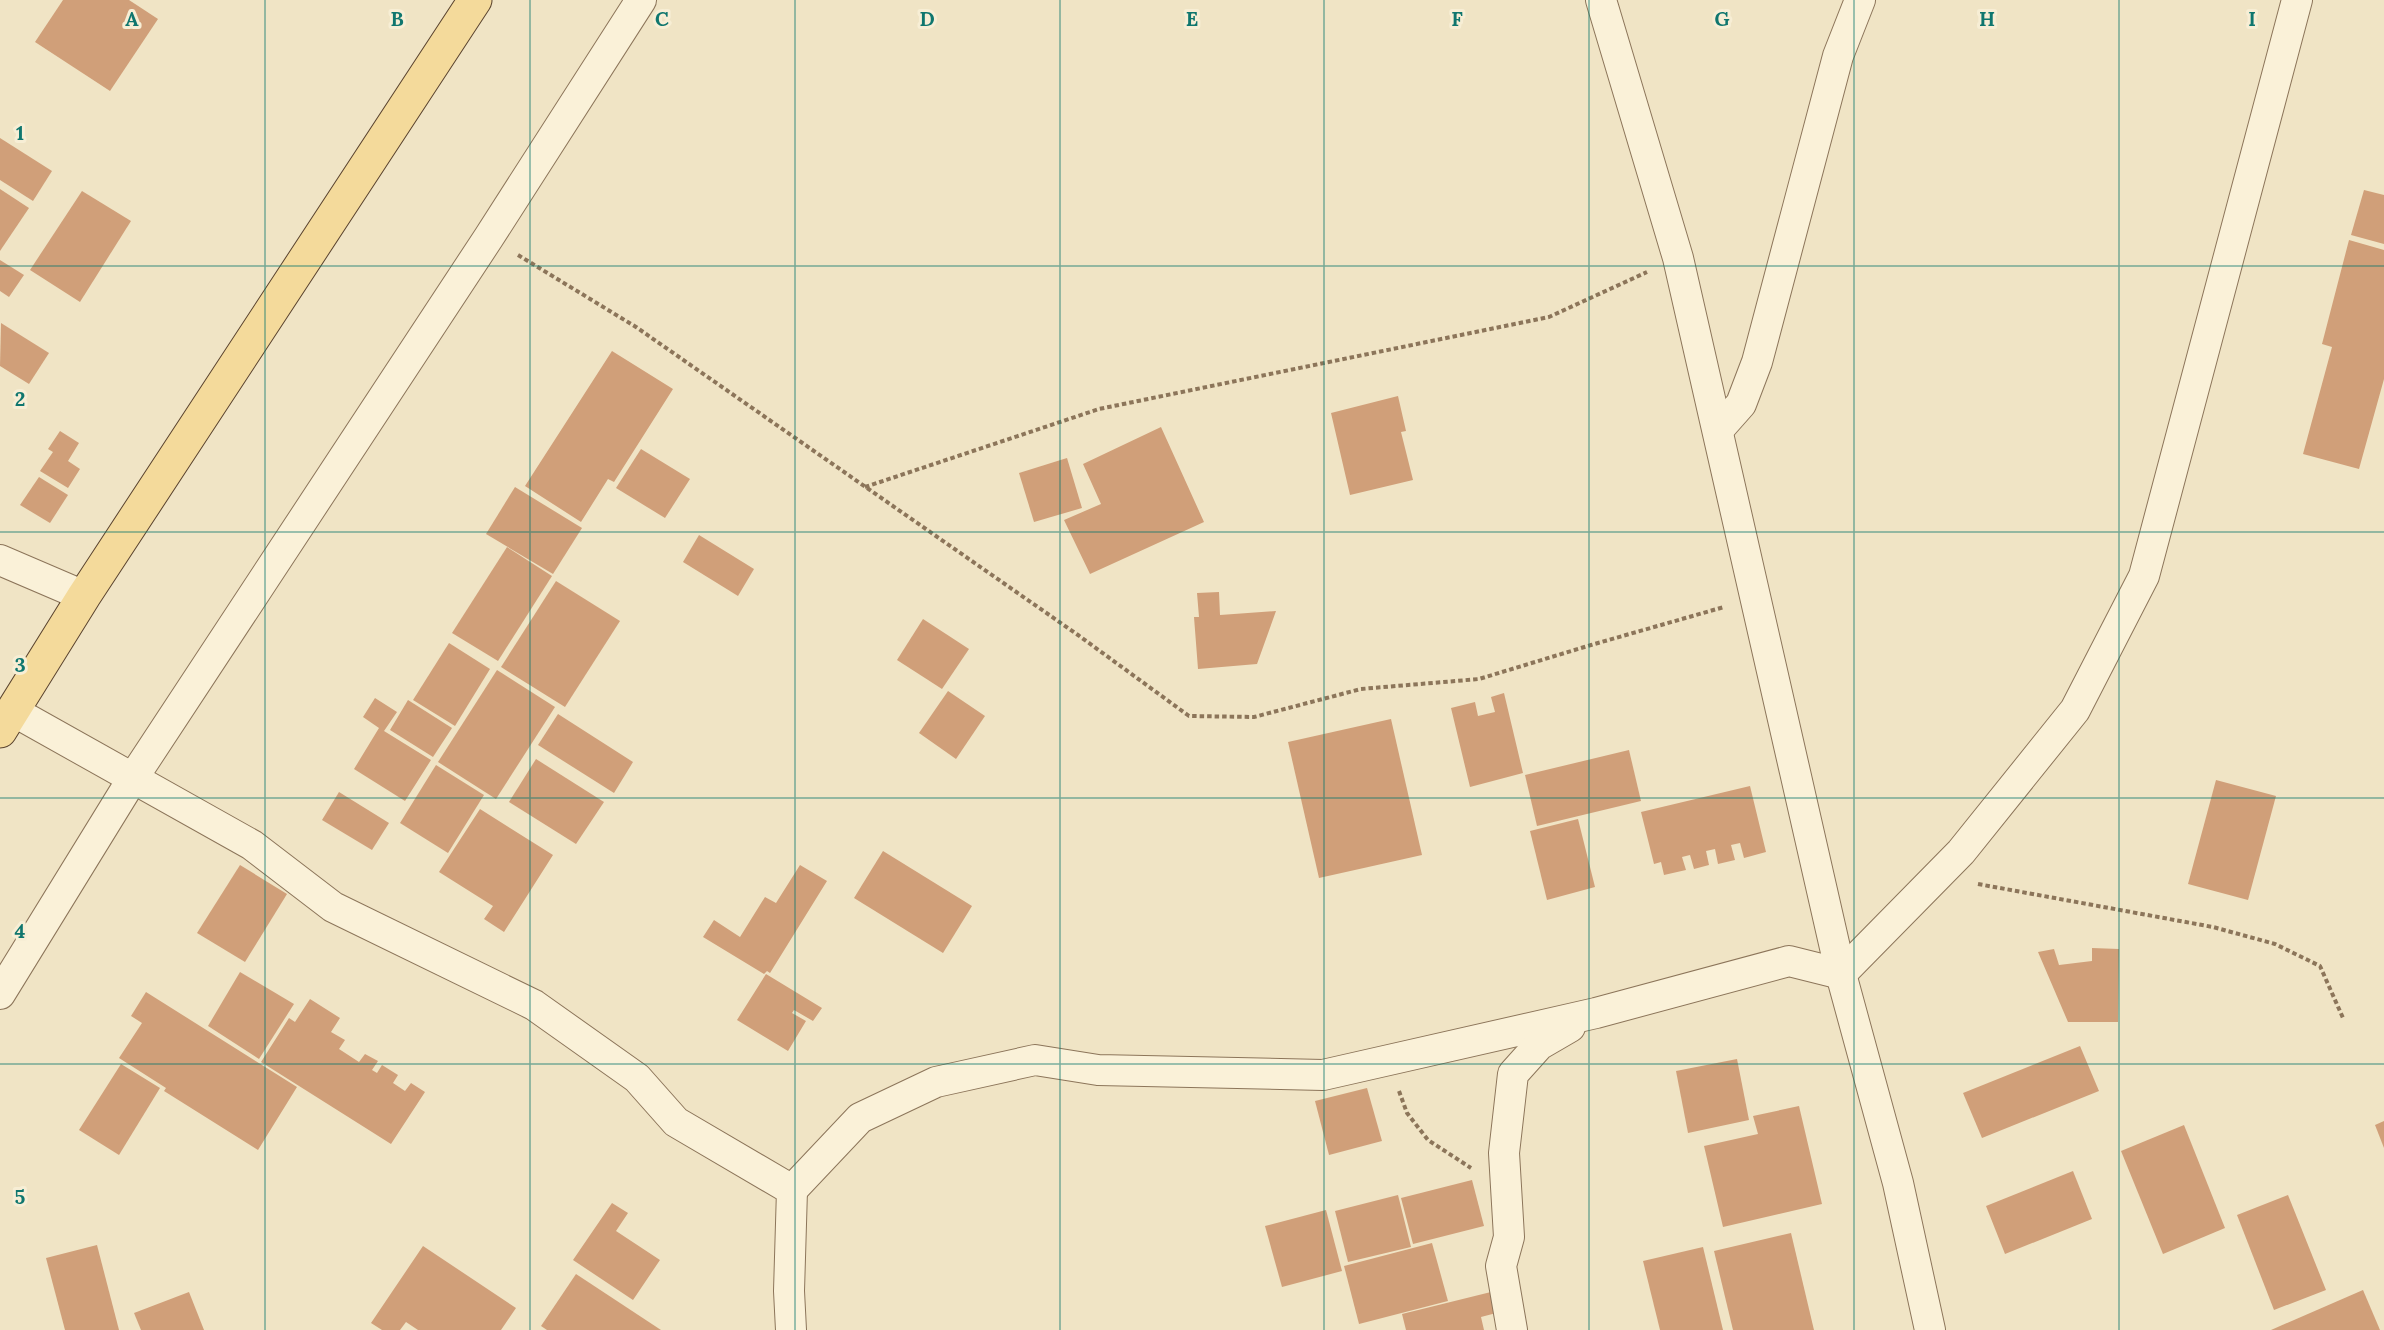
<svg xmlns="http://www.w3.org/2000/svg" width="2384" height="1330" viewBox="0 0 2384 1330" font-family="Lora,serif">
<rect width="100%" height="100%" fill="#f0e4c5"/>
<g fill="#d09f79">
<path d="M63 0H129L158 19 110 91 35 42Z"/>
<path d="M0 138 52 171 33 201 0 180Z"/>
<path d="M0 189 29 208 0 251Z"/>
<path d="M2364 190 2384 195V244L2351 235Z"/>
<path d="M82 191 131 221 80 302 30 270Z"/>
<path d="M2349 240 2384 250V379L2359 469 2303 454 2332 347 2322 344Z"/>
<path d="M0 260 24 275 9 297 0 291Z"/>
<path d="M1 323 49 353 29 384 0 366Z"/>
<path d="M612 351 673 389 614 482 608 479 581 522 525 486Z"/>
<path d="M1398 396 1406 431 1401 432 1413 480 1350 495 1331 413Z"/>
<path d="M1161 427 1204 522 1090 574 1064 520 1101 504 1083 464Z"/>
<path d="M60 431 79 443 68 461 80 469 68 488 40 471 53 452 48 449Z"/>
<path d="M641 449 690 479 665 518 616 488Z"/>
<path d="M1067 458 1082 508 1034 522 1019 473Z"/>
<path d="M39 477 68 495 50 523 20 505Z"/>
<path d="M515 487 582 528 553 574 486 534Z"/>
<path d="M699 535 754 569 738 596 683 562Z"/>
<path d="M507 547 552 576 498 661 452 633Z"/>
<path d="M556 581 620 621 565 707 501 667Z"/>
<path d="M1219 592 1220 615 1276 611 1257 664 1198 669 1194 617H1199L1197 593Z"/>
<path d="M923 619 969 649 942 689 897 660Z"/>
<path d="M449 643 490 669 455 726 413 700Z"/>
<path d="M497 670 555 707 496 799 438 762Z"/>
<path d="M948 691 985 716 956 759 919 733Z"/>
<path d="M1504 693 1523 773 1470 787 1451 708 1475 702 1478 716 1495 712 1491 697Z"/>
<path d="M375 698 397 712 384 731 431 760 405 801 354 769 379 728 363 717Z"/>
<path d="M408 700 452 728 433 757 390 730Z"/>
<path d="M558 714 633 762 614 793 538 745Z"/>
<path d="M1391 719 1422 855 1319 878 1288 742Z"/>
<path d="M1629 750 1641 801 1537 826 1525 775Z"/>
<path d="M536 759 604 802 576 844 509 802Z"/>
<path d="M436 765 484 795 448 853 400 823Z"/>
<path d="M2216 780 2276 796 2248 900 2188 884Z"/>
<path d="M1750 786 1766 852 1744 858 1740 843 1731 845 1735 860 1718 864 1715 849 1706 851 1709 865 1694 869 1690 855 1682 857 1686 870 1664 875 1661 862 1654 864 1641 812Z"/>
<path d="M339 792 389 823 372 850 322 820Z"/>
<path d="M480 809 553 855 504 932 484 919 493 906 439 872Z"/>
<path d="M1578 819 1595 887 1547 900 1530 831Z"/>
<path d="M883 851 972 906 943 953 854 898Z"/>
<path d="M240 865 287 894 245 962 197 933Z"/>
<path d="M800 865 827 881 770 973 767 971 764 974 703 937 714 920 740 937 765 897 776 903Z"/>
<path d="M2092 948 2119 949 2118 1022H2068L2038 952 2054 949 2059 965 2092 961Z"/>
<path d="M240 972 294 1004 259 1059 208 1026Z"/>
<path d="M766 974 822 1008 813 1021 794 1010 792 1013 806 1021 788 1051 737 1020Z"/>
<path d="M146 992 297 1087 258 1150 164 1091 166 1088 119 1058 142 1023 131 1016Z"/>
<path d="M310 999 340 1018 331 1032 345 1040 339 1049 359 1062 365 1054 378 1061 372 1070 377 1073 382 1065 398 1075 393 1083 405 1091 411 1083 425 1092 391 1144 261 1062 289 1018 295 1022Z"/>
<path d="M2080 1046 2099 1091 1982 1138 1963 1093Z"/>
<path d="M1737 1059 1749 1120 1688 1133 1676 1071Z"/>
<path d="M121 1064 160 1088 119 1155 79 1130Z"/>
<path d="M1367 1088 1382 1141 1329 1155 1315 1101Z"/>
<path d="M1799 1106 1822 1204 1723 1227 1704 1146 1758 1134 1753 1116Z"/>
<path d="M2384 1121V1148L2375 1125Z"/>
<path d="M2184 1125 2225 1228 2163 1254 2121 1151Z"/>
<path d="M2073 1171 2092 1219 2005 1254 1986 1206Z"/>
<path d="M1472 1180 1484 1226 1413 1244 1401 1198Z"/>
<path d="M1398 1195 1411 1247 1348 1262 1335 1211Z"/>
<path d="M2288 1195 2326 1290 2274 1310 2237 1215Z"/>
<path d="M612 1203 628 1213 616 1231 660 1260 633 1300 573 1260Z"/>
<path d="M1326 1210 1342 1271 1282 1287 1265 1226Z"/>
<path d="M1791 1233 1814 1330H1733L1714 1251Z"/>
<path d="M1432 1243 1448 1301 1359 1324 1344 1266Z"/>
<path d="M97 1245 119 1330H65L46 1258Z"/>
<path d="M423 1246 516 1308 501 1330H418L406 1322 400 1330H382L371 1323Z"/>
<path d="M1703 1247 1723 1330H1660L1643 1261Z"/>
<path d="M576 1274 661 1330H547L541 1326Z"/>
<path d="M2363 1290 2380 1330H2271Z"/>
<path d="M1495 1291 1500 1312 1481 1317 1484 1330H1406L1402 1314Z"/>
<path d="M189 1292 204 1330H141L134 1313Z"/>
</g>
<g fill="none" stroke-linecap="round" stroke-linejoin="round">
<defs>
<g id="minor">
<path d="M1601 0 1678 258 1841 974 1898 1183 1930 1330"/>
<path d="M1718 430 1741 404 1757 362 1838 56 1860 0"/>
<path d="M0 560 84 596"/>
<path d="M13 711 252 845 333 907 534 1005 637 1078 676 1122 792 1190 789 1291 791 1330"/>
<path d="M0 994 133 778 489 237 641 0"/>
<path d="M792 1190 860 1118 936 1082 1035 1060 1098 1070 1323 1075 1596 1013 1789 961 1841 974 1961 852 2075 710 2144 576 2297 0"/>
<path d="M1512 1330 1501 1266 1509 1237 1504 1153 1513 1074 1539 1045 1570 1027"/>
</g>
<path id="primary" d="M0 731 84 596 475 0"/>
</defs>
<use href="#minor" stroke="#8c755a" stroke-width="32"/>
<use href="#primary" stroke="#5a432e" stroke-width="35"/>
<g stroke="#8c755a" stroke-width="4" stroke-dasharray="4.5 3" stroke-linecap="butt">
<path d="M518 255 636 327 1078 635 1189 716 1254 717 1361 689 1479 679 1591 645 1724 607"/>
<path d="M865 487 1099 409 1549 317 1647 272"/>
<path d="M1978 884 2213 927 2275 944 2320 966 2343 1018"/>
<path d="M1399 1091 1407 1113 1428 1140 1471 1168"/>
</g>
<use href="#minor" stroke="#faf1d8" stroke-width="30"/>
<use href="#primary" stroke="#f4da9b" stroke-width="33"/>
</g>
<path fill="none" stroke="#0f766e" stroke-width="1.5" stroke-opacity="0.55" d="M265 0V1330M530 0V1330M795 0V1330M1060 0V1330M1324 0V1330M1589 0V1330M1854 0V1330M2119 0V1330M0 266H2384M0 532H2384M0 798H2384M0 1064H2384"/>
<g font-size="20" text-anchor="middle" font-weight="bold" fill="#0f766e" stroke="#f7eed5" stroke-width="6" stroke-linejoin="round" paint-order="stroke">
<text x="132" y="26">A</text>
<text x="397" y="26">B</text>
<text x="662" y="26">C</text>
<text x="927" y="26">D</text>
<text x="1192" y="26">E</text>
<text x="1457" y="26">F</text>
<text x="1722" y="26">G</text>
<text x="1987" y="26">H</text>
<text x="2252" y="26">I</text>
<text x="20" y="140">1</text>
<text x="20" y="406">2</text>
<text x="20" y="672">3</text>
<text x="20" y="938">4</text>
<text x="20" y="1204">5</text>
</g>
</svg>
